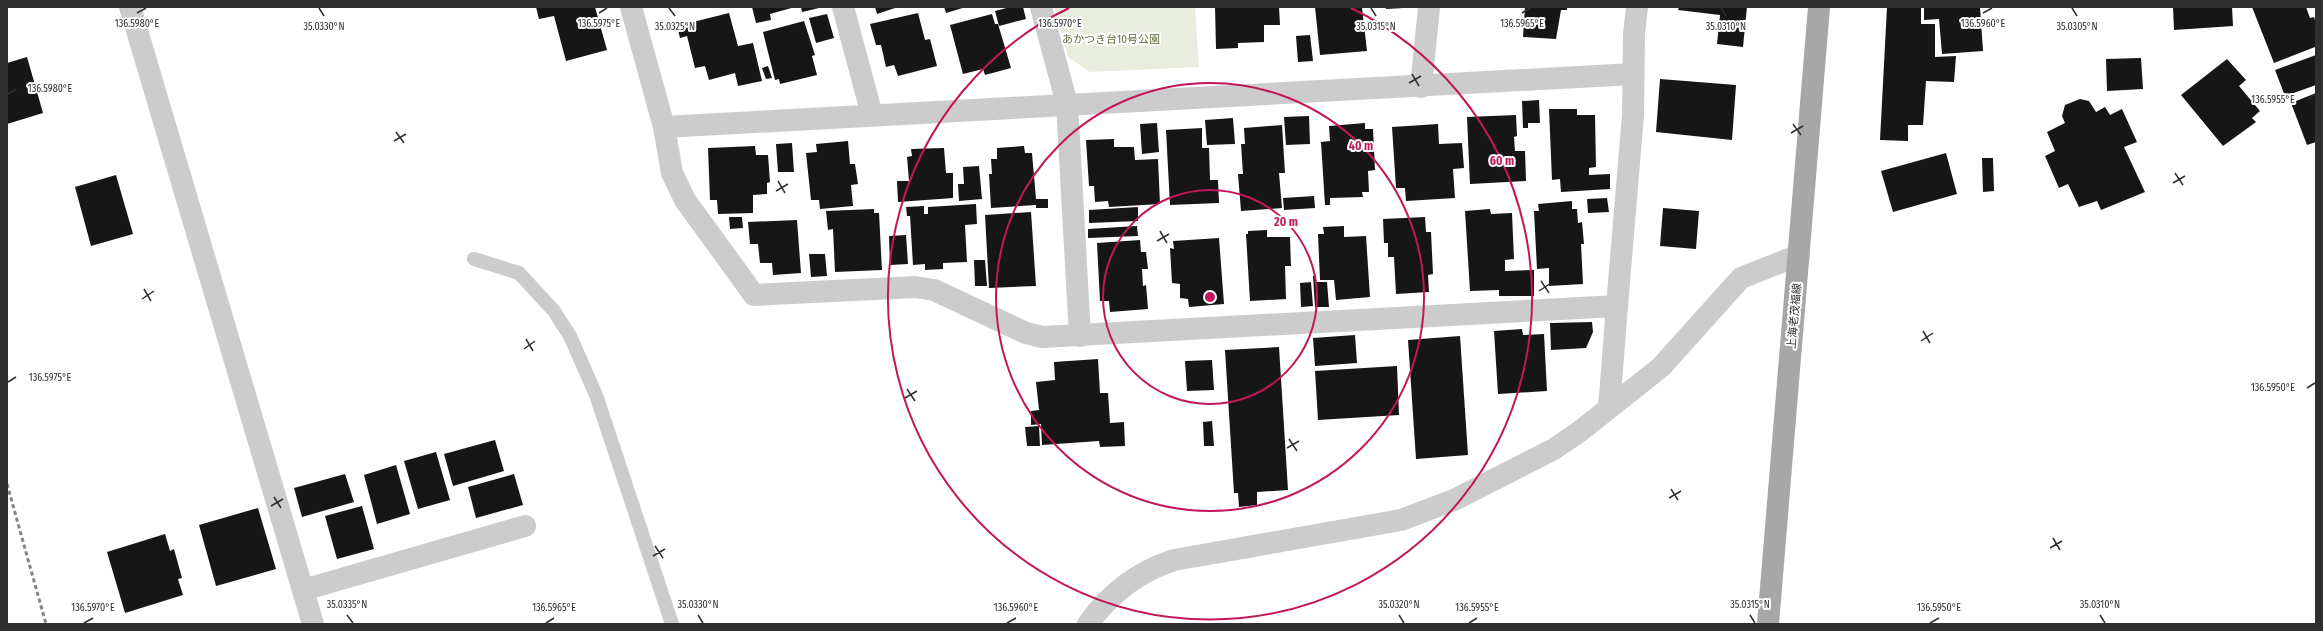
<svg xmlns="http://www.w3.org/2000/svg" width="2323" height="631" viewBox="0 0 2323 631" font-family="'Fira Sans Condensed','Noto Sans JP',sans-serif">
<rect width="100%" height="100%" fill="#fff"/>
<path fill="#e9eddd" d="M1054 7H1195L1199 67 1090 72 1068 57Z"/>
<g fill="#161616">
<path d="M536 7H595L607 50 566 61 554 16 539 19Z"/>
<path d="M752 7H795L770 14 771 20 756 23Z"/>
<path d="M801 7H819V8L802 12Z"/>
<path d="M875 7H898L877 14Z"/>
<path d="M944 7H966L946 13Z"/>
<path d="M1010 7H1023L1026 19 999 26 995 11Z"/>
<path d="M1215 7H1279L1280 25H1264V42L1238 43V48L1216 49Z"/>
<path d="M1315 7H1362L1367 51 1320 55Z"/>
<path d="M1386 7H1403V8L1386 9Z"/>
<path d="M1525 7H1567V10H1561L1556 39 1523 37Z"/>
<path d="M1679 7H1747L1743 47 1717 44 1720 15 1678 10Z"/>
<path d="M1887 7H1921V24H1935V57L1956 56 1954 82 1926 81 1923 125H1908V141L1880 140Z"/>
<path d="M1924 7H1980L1983 51 1942 54 1939 19 1924 20Z"/>
<path d="M2173 7H2232L2233 26 2174 30Z"/>
<path d="M2252 7H2306L2310 18 2314 17 2316 23 2315 47 2274 63Z"/>
<path d="M729 13 738 46 753 43 762 81 738 86 735 73 709 80 705 66 695 68 687 36 680 38 677 26Z"/>
<path d="M918 13 925 40 930 39 937 66 898 76 894 65 886 67 881 45H876L870 24Z"/>
<path d="M827 14 834 38 816 43 809 18Z"/>
<path d="M992 14 995 24H998L1011 68 985 75 983 69 963 74 950 25Z"/>
<path d="M804 21 815 55 812 56 817 75 780 84 779 79 775 80 763 32Z"/>
<path d="M1310 35 1313 61 1298 62 1296 36Z"/>
<path d="M2316 55V85L2285 96 2275 70Z"/>
<path d="M27 57 43 113 7 124V63Z"/>
<path d="M2141 58 2143 89 2107 91 2106 59Z"/>
<path d="M2227 59 2246 80 2239 86 2260 111 2252 118 2256 122 2223 146 2181 95Z"/>
<path d="M768 66 772 78 766 79 762 68Z"/>
<path d="M1660 79 1736 85 1732 140 1656 132Z"/>
<path d="M2316 93V142L2307 145 2291 103Z"/>
<path d="M2080 99 2089 101 2096 112 2105 107 2110 115 2122 109 2137 142 2124 147 2145 192 2101 210 2097 201 2079 207 2068 184 2059 188 2045 156 2055 151 2047 132 2065 123 2062 116 2065 105Z"/>
<path d="M1539 100 1540 123H1528V128H1523L1522 101Z"/>
<path d="M1549 109H1577V115H1595L1596 167 1589 168V175L1610 174V189L1561 192 1560 179 1552 180Z"/>
<path d="M1516 115 1517 136 1514 137 1515 151H1525L1526 181 1470 184 1467 117Z"/>
<path d="M1309 116 1310 144 1286 145 1284 117Z"/>
<path d="M1233 118 1235 144 1207 145 1205 120Z"/>
<path d="M1157 123 1159 152 1142 154 1140 124Z"/>
<path d="M1365 123V129H1373L1375 170 1368 171 1369 192H1362L1363 197 1330 198V205H1325L1321 142 1330 141 1329 126Z"/>
<path d="M1438 124 1439 144 1462 143 1464 168 1453 169 1455 198 1406 201 1405 188H1396L1392 127Z"/>
<path d="M1282 125 1285 173H1279L1282 208 1241 211 1238 174H1243L1241 144H1245L1244 128Z"/>
<path d="M1202 128V148H1209L1210 180H1218L1219 203 1170 205 1166 130Z"/>
<path d="M1114 139V147H1134L1135 160 1158 159 1160 204 1109 207 1108 201 1095 202 1094 186H1089L1086 140Z"/>
<path d="M848 141 850 164H855L858 184 851 185 853 206 820 209 819 200H811L806 153 817 152 816 144Z"/>
<path d="M792 143 794 172H778L776 144Z"/>
<path d="M755 146 756 155H768L770 182 767 183V194L753 195V213L718 214 717 200H710L708 148Z"/>
<path d="M1024 146 1025 153H1032L1036 199H1048V208H1036V205L991 208 989 174H992L991 159H997V148Z"/>
<path d="M944 148 946 173H953V198L898 202 897 181H909L907 157 912 156 911 149Z"/>
<path d="M1946 153 1957 194 1893 212 1881 171Z"/>
<path d="M1982 158H1993L1994 191 1983 192Z"/>
<path d="M979 166 982 199 959 201 958 184H964L963 167Z"/>
<path d="M116 175 133 234 91 246 75 187Z"/>
<path d="M1314 196 1315 208 1284 210 1283 198Z"/>
<path d="M1607 198 1609 212 1588 213 1587 199Z"/>
<path d="M1572 201V209H1577L1578 223 1582 222 1584 244H1581L1583 284 1549 286V268L1537 269 1534 211H1539L1538 204Z"/>
<path d="M976 204 977 224 965 225 967 262 943 263V269L925 270V264L913 265 910 216H907L906 207 924 206V214H928V207Z"/>
<path d="M1138 207V221L1089 223V210Z"/>
<path d="M1663 208 1699 211 1696 249 1660 246Z"/>
<path d="M874 209V213H879L882 270 835 272 833 229 828 230 826 211Z"/>
<path d="M1490 209 1491 214 1512 213 1514 259 1505 260V271L1534 270V296H1499V290L1470 291 1465 211Z"/>
<path d="M1031 212 1036 286 989 288 985 215Z"/>
<path d="M729 217H742L743 228 730 229Z"/>
<path d="M1425 217 1426 232H1431L1433 274 1428 275 1429 292 1396 294 1394 257H1388V243H1384L1383 219Z"/>
<path d="M797 220 801 273 773 275 772 263H760L758 244H750L748 222Z"/>
<path d="M1137 226 1138 236 1088 238V229Z"/>
<path d="M1344 226V237L1366 236 1370 297 1336 300 1334 280H1320L1318 234H1324L1323 227Z"/>
<path d="M1267 230V237H1290L1291 266H1285L1286 299 1250 301 1246 234H1248V231Z"/>
<path d="M906 235 908 264 890 265 889 236Z"/>
<path d="M1219 238 1224 304 1189 307 1188 299 1180 298V284L1172 283 1170 248 1174 249 1173 241Z"/>
<path d="M1140 240 1141 252H1146L1148 269H1142L1143 286 1146 285 1148 309 1110 312 1109 301H1100L1097 243Z"/>
<path d="M809 254H825L827 276 811 277Z"/>
<path d="M974 260H985L987 286H975Z"/>
<path d="M1316 275V282H1327L1329 307H1315L1313 276Z"/>
<path d="M1311 282 1313 306 1301 307 1300 283Z"/>
<path d="M1592 322 1593 332 1586 348 1551 350 1550 323Z"/>
<path d="M1522 329 1523 335 1544 334 1547 391 1498 394 1494 331Z"/>
<path d="M1355 335 1357 363 1315 366 1313 338Z"/>
<path d="M1460 336 1468 455 1416 459 1408 340Z"/>
<path d="M1279 347 1288 490 1257 492V505L1239 507 1238 493H1234L1225 350Z"/>
<path d="M1098 359 1100 393H1108L1110 423 1124 422 1125 446 1100 447 1099 441 1042 445 1041 424 1031 425V411L1039 410 1036 382 1055 380 1054 362Z"/>
<path d="M1212 360 1214 390 1187 391 1185 361Z"/>
<path d="M1397 366 1399 415 1318 420 1315 371Z"/>
<path d="M1212 421 1214 446H1204L1203 422Z"/>
<path d="M1039 426 1040 446H1027L1025 427Z"/>
<path d="M495 440 504 471 453 486 444 454Z"/>
<path d="M436 452 450 500 418 509 404 461Z"/>
<path d="M396 465 410 514 377 524 364 475Z"/>
<path d="M345 474 354 502 302 517 294 488Z"/>
<path d="M514 474 523 505 476 518 468 487Z"/>
<path d="M362 506 374 549 337 559 325 516Z"/>
<path d="M258 508 276 569 216 586 199 525Z"/>
<path d="M165 534 170 551 174 549 182 578 178 579 183 595 125 613 107 552Z"/>
</g>
<g fill="none" stroke-linecap="round" stroke-linejoin="round">
<path stroke="#ccc" stroke-width="14" d="M474 259 519 273 554 311 570 336 596 395 672 624"/>
<g stroke="#ccc" stroke-width="22">
<path d="M130 7 313 624"/>
<path d="M631 7 664 127 672 173 685 200 754 295 915 287 934 290 1026 333 1042 337 1617 306 1633 115 1634 34 1637 7"/>
<path d="M843 7 872 115"/>
<path d="M1041 7 1067 104 1080 336"/>
<path d="M1421 87 1429 7"/>
<path d="M664 127 1633 74"/>
<path d="M1609 408 1617 306"/>
<path d="M303 590 525 526"/>
<path d="M1088 624C1110 593 1137 572 1174 560L1401 520 1454 500 1554 449 1579 432 1661 367 1741 278 1799 255"/>
</g>
<path stroke="#a7a7a7" stroke-width="22" d="M1768 624 1819 7"/>
<path stroke="#848484" stroke-width="3" stroke-dasharray="4 3" stroke-linecap="butt" d="M7 484 46 624"/>
</g>
<path fill="none" stroke="#2f2f2f" stroke-width="1.5" d="M319 8 324 16M669 8 675 16M1371 8 1376 16M1721 8 1726 16M2072 8 2077 16M137 13 146 8M599 13 607 8M1060 13 1069 8M1522 13 1530 8M1983 13 1992 8M1412 74 1419 86M1409 83 1421 76M8 94 16 89M2307 100 2315 94M1793 124 1801 135M396 132 404 143M1791 133 1803 126M394 141 406 134M2175 173 2183 185M778 181 785 193M2173 183 2185 176M776 191 788 184M1160 231 1167 243M1157 241 1169 234M1541 281 1549 293M144 289 151 301M1539 291 1551 283M142 299 154 291M1923 331 1930 343M526 339 533 351M1921 341 1933 333M524 349 535 341M8 382 16 377M2307 388 2315 383M907 389 915 401M905 398 917 391M1289 439 1297 451M1287 448 1299 441M1671 489 1678 500M274 497 281 508M1669 498 1681 491M271 506 283 499M2053 538 2060 550M655 546 663 558M2050 548 2062 541M653 556 665 549M347 615 353 623M698 615 703 623M1399 615 1404 623M1750 615 1755 623M2100 615 2105 623M84 623 93 618M546 623 554 618M1007 623 1016 618M1469 623 1477 618M1930 623 1939 618"/>
<g fill="none" stroke="#c2185b" stroke-width="2">
<circle cx="1210" cy="297" r="107"/>
<circle cx="1210" cy="297" r="214"/>
<path d="M1351 8A322 322 0 1 1 1069 8"/>
</g>
<g text-anchor="middle" stroke-width="4" stroke-linejoin="round" paint-order="stroke">
<g font-size="11" fill="#5e6c3c" stroke="#fff">
<text x="1111" y="43">あかつき台10号公園</text>
</g>
<g font-size="11" fill="#2f2f2f" stroke="#fff">
<text transform="translate(1794 316) rotate(-85)" y="4">上海老茂福線</text>
</g>
</g>
<g font-size="10" text-anchor="middle" fill="#2f2f2f" stroke="#fff" stroke-width="4" stroke-linejoin="round" paint-order="stroke">
<text x="137" y="27">136.5980°E</text>
<text x="599" y="27">136.5975°E</text>
<text x="1060" y="27">136.5970°E</text>
<text x="1522" y="27">136.5965°E</text>
<text x="1983" y="27">136.5960°E</text>
<text x="324" y="30">35.0330°N</text>
<text x="675" y="30">35.0325°N</text>
<text x="1376" y="30">35.0315°N</text>
<text x="1726" y="30">35.0310°N</text>
<text x="2077" y="30">35.0305°N</text>
<text x="50" y="92">136.5980°E</text>
<text x="2273" y="103">136.5955°E</text>
<text x="50" y="381">136.5975°E</text>
<text x="2273" y="391">136.5950°E</text>
<text x="347" y="608">35.0335°N</text>
<text x="698" y="608">35.0330°N</text>
<text x="1399" y="608">35.0320°N</text>
<text x="1750" y="608">35.0315°N</text>
<text x="2100" y="608">35.0310°N</text>
<text x="93" y="611">136.5970°E</text>
<text x="554" y="611">136.5965°E</text>
<text x="1016" y="611">136.5960°E</text>
<text x="1477" y="611">136.5955°E</text>
<text x="1939" y="611">136.5950°E</text>
</g>
<circle cx="1210" cy="297" r="6" fill="#c2185b" stroke="#fff" stroke-width="2"/>
<g font-size="12" text-anchor="middle" font-weight="bold" fill="#c2185b" stroke="#fff" stroke-width="4" stroke-linejoin="round" paint-order="stroke">
<text x="1361" y="150">40 m</text>
<text x="1502" y="165">60 m</text>
<text x="1286" y="226">20 m</text>
</g>
<rect width="2323" height="631" fill="none" stroke="#2f2f2f" stroke-width="16"/>
</svg>
